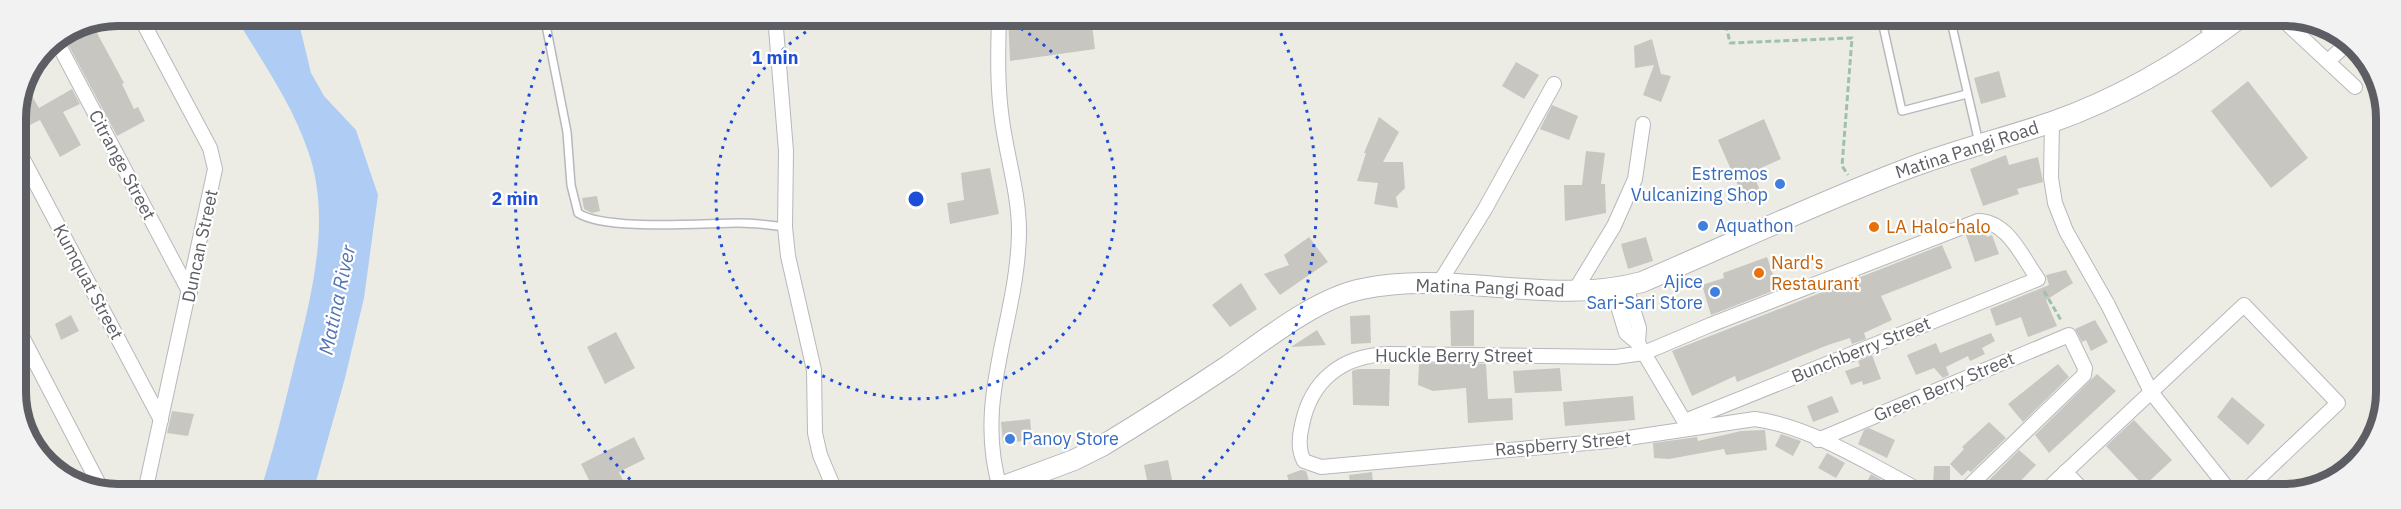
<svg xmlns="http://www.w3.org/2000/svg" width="2401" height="509" viewBox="0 0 2401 509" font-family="'IBM Plex Sans',sans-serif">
<rect width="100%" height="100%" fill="#edece4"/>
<path fill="#aeccf4" d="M234 15H297L311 73 324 96 356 130 378 195 364 298 345 378 313 492H260C273 452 283 411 293 370 310 300 333 221 308 151 292 103 260 58 234 15Z"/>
<g fill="#c8c6c1">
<path d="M1008 16H1091L1095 49 1010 61Z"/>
<path d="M90 20 124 83 122 84 134 109 138 107 145 121 117 136 62 33 78 23Z"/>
<path d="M1652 39 1661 74 1671 76 1661 102 1643 95 1654 65 1635 68 1634 46Z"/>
<path d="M1516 62 1539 75 1524 99 1502 86Z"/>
<path d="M1999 71 2006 97 1981 104 1974 78Z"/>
<path d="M2248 81 2308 158 2271 188 2211 111Z"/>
<path d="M26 86 39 108 72 89 80 104 63 112 81 145 60 157 40 120 22 129 15 111Z"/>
<path d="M1552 105 1578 116 1569 140 1540 129Z"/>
<path d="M1379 117 1399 132 1383 162H1403L1405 188 1396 197 1398 208 1374 204 1378 183 1357 181 1366 153H1364Z"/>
<path d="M1764 119 1781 159 1752 172 1763 197 1746 204 1718 140Z"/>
<path d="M1586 151 1605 153 1601 184H1605L1606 213 1565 221 1564 185H1582Z"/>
<path d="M2006 155 2009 165 2038 157 2043 182 2017 189 2019 194 1983 206 1970 169Z"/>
<path d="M990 168 999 214 950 224 947 203 964 200 961 173Z"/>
<path d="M597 196 600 211 592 213 584 209 582 198Z"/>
<path d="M1979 230 1985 231 1987 237 1992 235 1999 254 1975 262 1966 235Z"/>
<path d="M1309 237 1328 262 1280 295 1264 274 1289 265 1284 255Z"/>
<path d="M1646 237 1653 261 1628 269 1621 244Z"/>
<path d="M1942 245 1952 268 1881 296 1892 320 1864 333 1866 339 1852 344 1850 338 1828 345 1737 382 1735 376 1692 396 1672 351Z"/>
<path d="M1767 257 1778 289 1711 315 1702 285 1724 278 1723 273Z"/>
<path d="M2066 270 2073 283 2046 300 2057 326 2028 337 2021 317 1996 326 1990 309 2049 285 2046 275Z"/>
<path d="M1241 283 1257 309 1230 327 1212 305Z"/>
<path d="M1474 310V346H1451L1450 311Z"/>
<path d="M71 315 79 331 61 340 55 324Z"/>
<path d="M1370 315 1371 343 1351 344 1350 316Z"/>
<path d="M2095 320 2108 342 2091 351 2086 340 2082 342 2075 329Z"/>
<path d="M1317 330 1326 345 1291 347Z"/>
<path d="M616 332 635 368 605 384 587 347Z"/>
<path d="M1991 333 1995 341 1982 348 1985 354 1970 361 1968 356 1946 367 1949 375 1943 378 1934 368 1916 375 1907 355 1936 343 1940 353Z"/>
<path d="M1872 355 1881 379 1863 385 1862 381 1851 385 1845 371 1860 366 1858 361Z"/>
<path d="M1419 363 1486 364 1488 399 1512 398 1513 420 1468 423 1466 388 1433 391 1418 385Z"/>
<path d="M2058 364 2069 377 2023 422 2008 404Z"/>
<path d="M1560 368 1562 391 1515 393 1513 371Z"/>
<path d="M1358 369H1390L1389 406 1353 405 1352 371Z"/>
<path d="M2097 374 2116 391 2049 453 2035 435Z"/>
<path d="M1633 396 1635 420 1565 426 1563 402Z"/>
<path d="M1832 396 1839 412 1813 422 1807 406Z"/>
<path d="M2232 397 2265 425 2248 445 2217 417Z"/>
<path d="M172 411 194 414 188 436 167 433Z"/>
<path d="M1030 419 1032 440 1003 443 1001 422Z"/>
<path d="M2134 420 2172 460 2144 486 2106 446Z"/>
<path d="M1989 422 2006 438 1971 472 1968 470 1962 476 1950 464 1964 449 1962 447Z"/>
<path d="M1869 428 1895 440 1887 458 1858 444 1864 430Z"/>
<path d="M1765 430 1767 450 1726 455 1724 449 1669 459 1654 458 1653 443 1697 437 1698 441 1741 431Z"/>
<path d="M1781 434 1801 441 1793 456 1775 446Z"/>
<path d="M634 437 645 459 619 472 629 493 595 492 581 464Z"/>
<path d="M2019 450 2036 465 2008 494H1993L1984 485Z"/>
<path d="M1827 453 1845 463 1836 478 1818 468Z"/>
<path d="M1168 460 1173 485 1149 490 1144 465Z"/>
<path d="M1934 466H1950V485H1933Z"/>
<path d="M1301 470 1306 471 1311 487 1291 490 1287 475Z"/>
<path d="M1372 472 1374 492 1351 493 1349 475Z"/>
<path d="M1871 474 1892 486 1905 494 1861 493Z"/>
</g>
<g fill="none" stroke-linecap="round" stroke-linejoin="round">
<defs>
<g id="lane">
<path d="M544 15 567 132 571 185 578 213C605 231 702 223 739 223 754 223 770 225 785 227"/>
<path d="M1881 17 1902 111 1967 94"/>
<path d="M1950 17 1979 143"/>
<path d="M2198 17 2210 38"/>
</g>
<g id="street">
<path d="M139 15 210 148 215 169 145 492"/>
<path d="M775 16 786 151 785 227 788 256 814 370 815 433 820 455 836 493"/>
<path d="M999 16C998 51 997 86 1002 120 1007 158 1019 193 1019 232 1018 321 973 398 1000 488"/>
<path d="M2280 17 2355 87"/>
<path d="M55 38 190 293"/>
<path d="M2328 61 2350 41"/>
<path d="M2052 122 2051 178 2055 203 2066 231 2108 305 2151 392 2232 494"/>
<path d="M15 144 161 420"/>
<path d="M1438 285 1485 209 1554 84"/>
<path d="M1626 287 1639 328 1638 343"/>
<path d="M1613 290 1626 333 1638 343 1689 429"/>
<path d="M1574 292 1614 226 1635 179 1643 124"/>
<path d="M17 327 103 492"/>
<path d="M1685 421 2038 279C2022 257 2008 221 1978 221L1710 325 1644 353 1615 357 1387 354C1342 356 1311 380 1302 425 1299 437 1298 450 1304 461L1321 467 1608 441 1755 419C1813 427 1874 467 1926 494"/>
<path d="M1818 440 2069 335 2085 368 2084 375 1961 494"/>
<path d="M2065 472 2087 494"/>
<path d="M2042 494 2244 305 2338 403 2242 494"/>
</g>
<path id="secondary" d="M985 493 1074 460 1102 446C1145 420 1187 393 1229 365 1266 339 1317 298 1362 289 1454 269 1550 307 1642 282 1731 244 1819 202 1909 168 1956 150 2005 138 2052 122 2121 98 2183 61 2241 17"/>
</defs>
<use href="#lane" stroke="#b7b8bd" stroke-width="10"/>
<use href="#street" stroke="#b7b8bd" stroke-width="16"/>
<use href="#secondary" stroke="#b6b7bc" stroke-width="22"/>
<g stroke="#9ec1ad" stroke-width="3" stroke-dasharray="6 3" stroke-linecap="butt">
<path d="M1724 16 1730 43 1852 38 1842 166 1848 175"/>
<path d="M2044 291 2062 322"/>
</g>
<use href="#lane" stroke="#fff" stroke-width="7"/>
<use href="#street" stroke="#fff" stroke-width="14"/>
<use href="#secondary" stroke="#fff" stroke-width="20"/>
</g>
<g fill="none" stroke="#1d4ed8" stroke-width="3" stroke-dasharray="3 6">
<path d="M997 16A200 200 0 1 1 835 16"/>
<path d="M643 492A401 401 0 0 1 559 17M1273 17A401 401 0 0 1 1189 492"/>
</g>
<g fill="#3f7fe0" stroke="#fff" stroke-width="2">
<circle cx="1780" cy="184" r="6"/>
<circle cx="1703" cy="226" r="6"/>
<circle cx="1715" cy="292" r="6"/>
<circle cx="1010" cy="439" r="6"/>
</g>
<g fill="#e8710a" stroke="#fff" stroke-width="2">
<circle cx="1874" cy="227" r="6"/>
<circle cx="1759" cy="273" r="6"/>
</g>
<g text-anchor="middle" stroke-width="4.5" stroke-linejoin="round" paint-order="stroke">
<g font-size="18" fill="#5c5e63" stroke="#fff">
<text transform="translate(1967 150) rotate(-18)" y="6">Matina Pangi Road</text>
<text transform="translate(122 165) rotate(62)" y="6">Citrange Street</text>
<text transform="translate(200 246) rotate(-78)" y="6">Duncan Street</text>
<text transform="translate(88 282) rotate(62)" y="6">Kumquat Street</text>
<text transform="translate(1490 288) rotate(2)" y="6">Matina Pangi Road</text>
<text transform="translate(1861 350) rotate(-22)" y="6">Bunchberry Street</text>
<text x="1454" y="362">Huckle Berry Street</text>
<text transform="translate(1944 387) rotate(-23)" y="6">Green Berry Street</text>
<text transform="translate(1563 444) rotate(-5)" y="6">Raspberry Street</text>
</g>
<g font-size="18" fill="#366cbe" stroke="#fff" text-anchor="end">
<text x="1768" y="180">Estremos<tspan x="1768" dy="21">Vulcanizing Shop</tspan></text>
<text x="1715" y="232" text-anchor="start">Aquathon</text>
<text x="1703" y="288">Ajice<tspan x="1703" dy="21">Sari-Sari Store</tspan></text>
<text x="1022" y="445" text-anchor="start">Panoy Store</text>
</g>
<g font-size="18" fill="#c56008" stroke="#fff" text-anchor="start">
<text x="1886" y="233">LA Halo-halo</text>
<text x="1771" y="269">Nard's<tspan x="1771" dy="21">Restaurant</tspan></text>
</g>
<g font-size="20" font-style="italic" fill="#5475b3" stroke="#fff">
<text transform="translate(337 300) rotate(-78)" y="7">Matina River</text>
</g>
</g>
<path d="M0 0H2401V509H0ZM118 26H2284A92 92 0 0 1 2376 118V392A92 92 0 0 1 2284 484H118A92 92 0 0 1 26 392V118A92 92 0 0 1 118 26Z" fill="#f2f2f3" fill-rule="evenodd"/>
<path fill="none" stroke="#5c5e63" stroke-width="8" d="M118 26H2284A92 92 0 0 1 2376 118V392A92 92 0 0 1 2284 484H118A92 92 0 0 1 26 392V118A92 92 0 0 1 118 26Z"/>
<circle cx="916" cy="199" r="9" fill="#1d4ed8" stroke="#fff" stroke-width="3"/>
<g font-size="18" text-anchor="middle" font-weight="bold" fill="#1d4ed8" stroke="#fff" stroke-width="4.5" stroke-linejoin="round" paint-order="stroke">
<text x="775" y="64">1 min</text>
<text x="515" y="205">2 min</text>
</g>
</svg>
